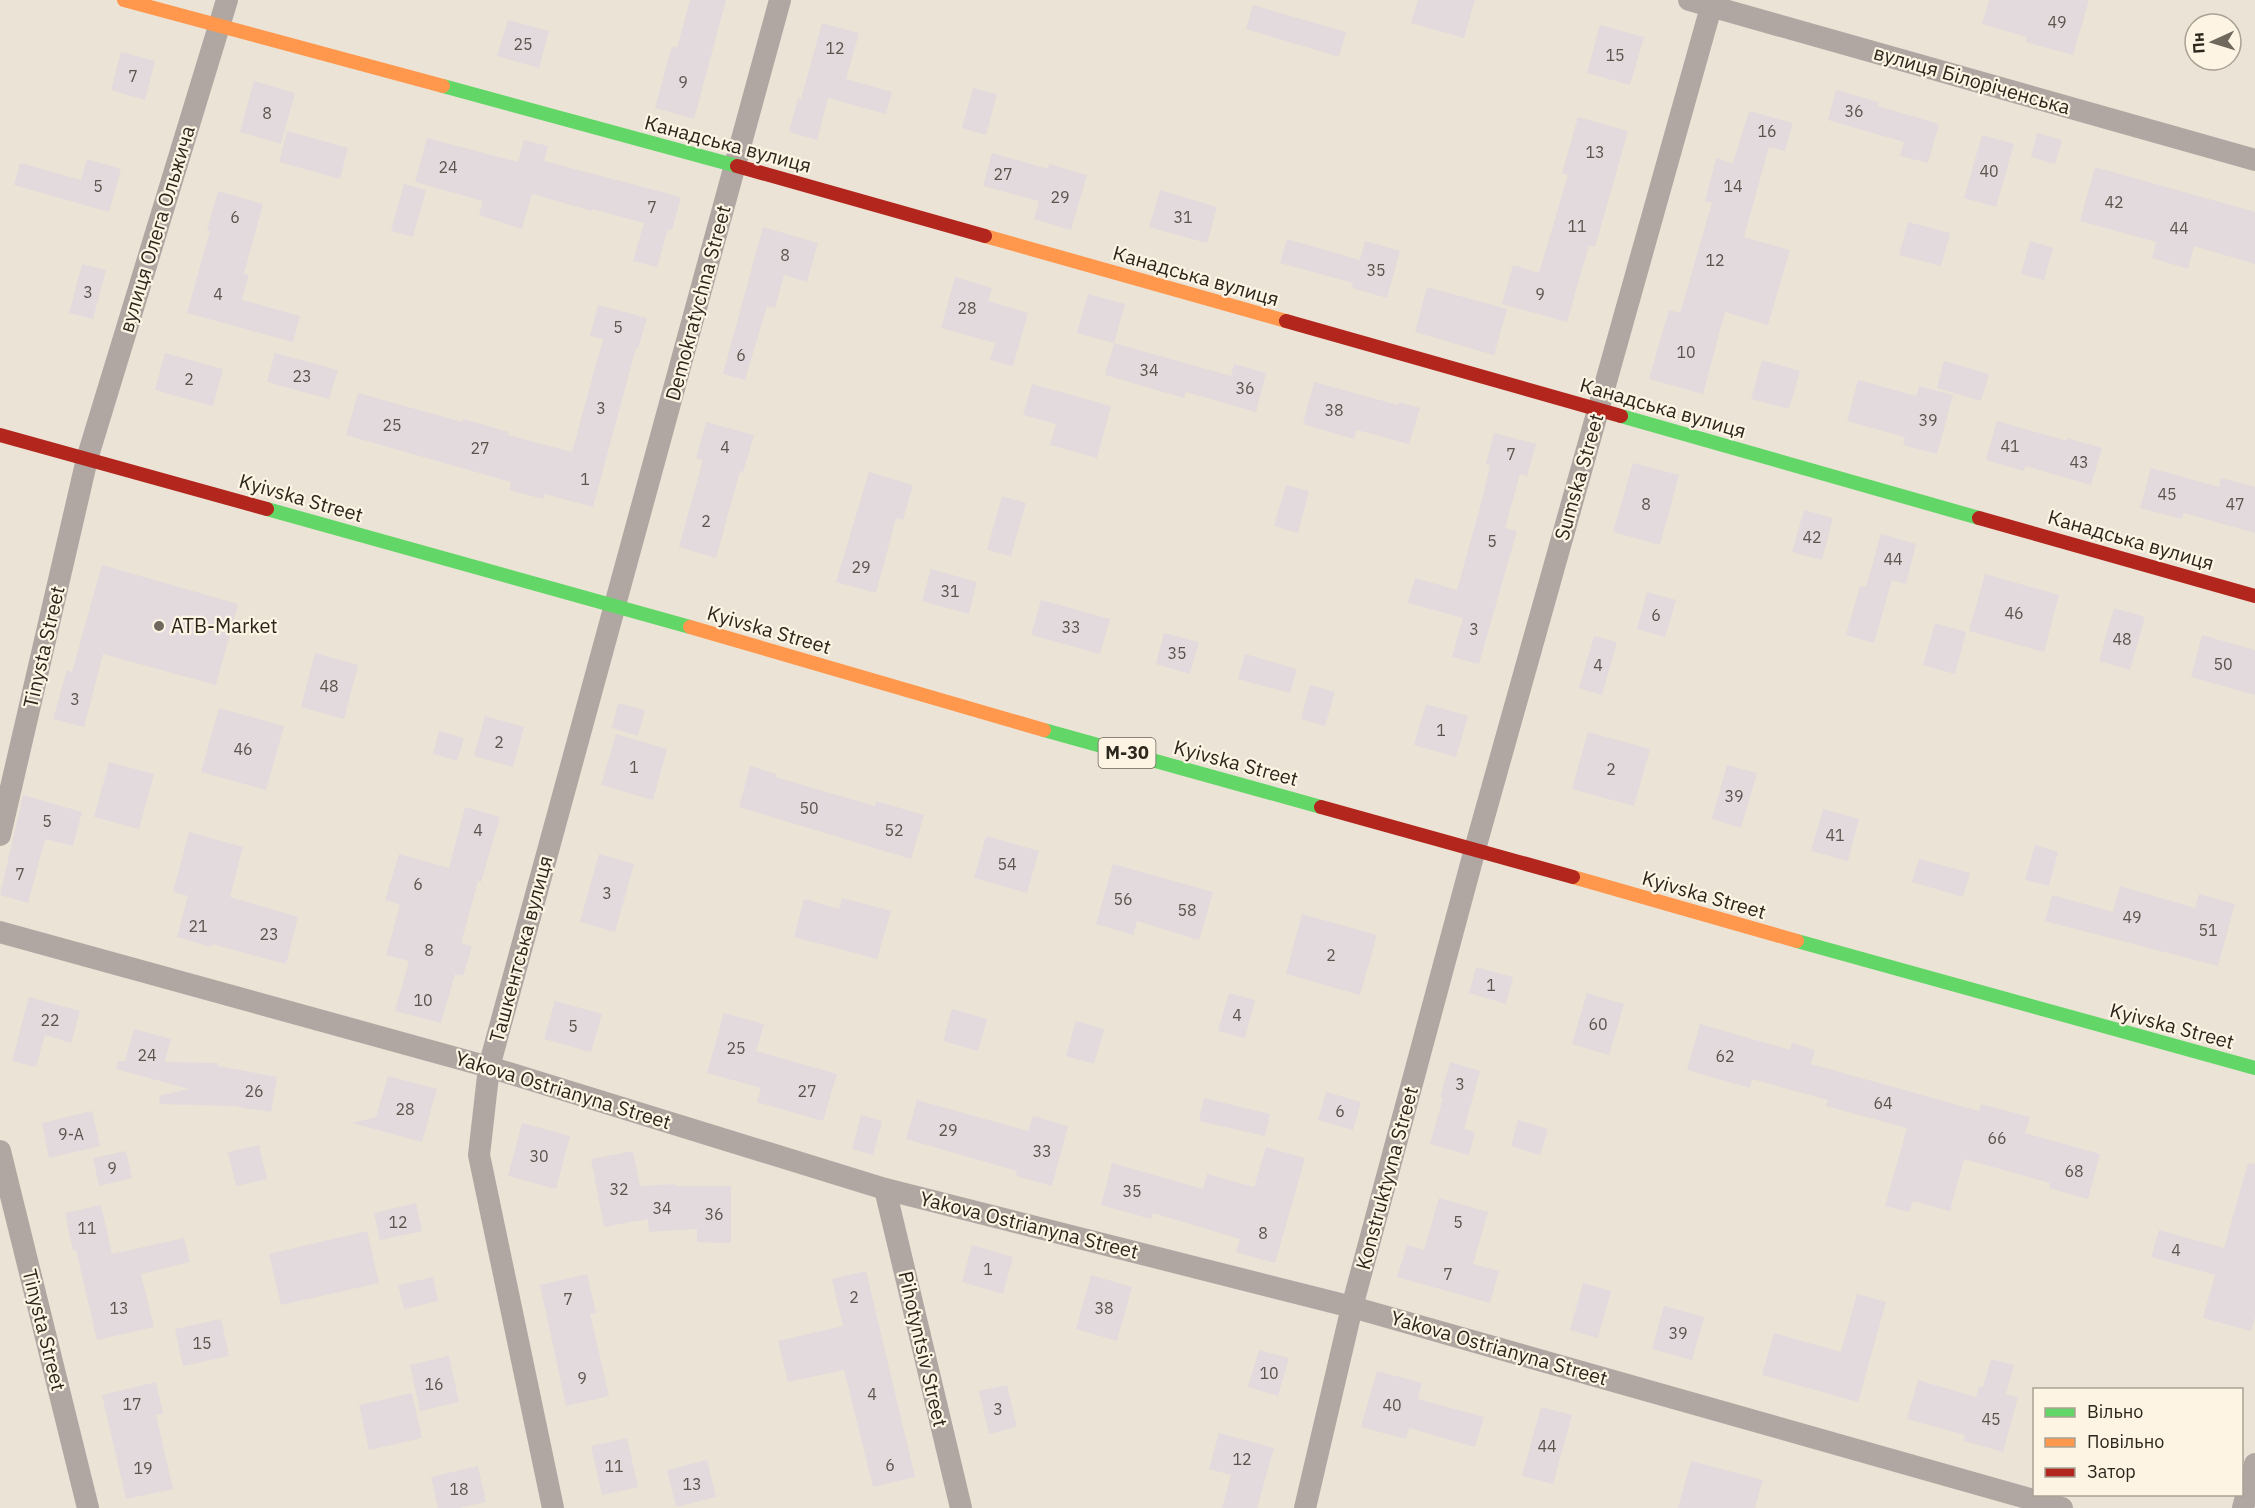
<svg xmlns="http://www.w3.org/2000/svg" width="2255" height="1508" viewBox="0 0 2255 1508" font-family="'IBM Plex Sans',sans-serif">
<rect width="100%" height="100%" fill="#ebe3d5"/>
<g fill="#e3dadd">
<path d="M690 0H726L694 119 655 108 672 46 677 48Z"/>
<path d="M1418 0H1475L1464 38 1411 23Z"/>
<path d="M1989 0H2089L2073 55 2026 42 2027 37 1982 24Z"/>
<path d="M1253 5 1346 32 1339 57 1246 29Z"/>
<path d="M508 20 549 31 539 68 497 56Z"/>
<path d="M822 23 859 33 846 79 892 92 886 114 828 98 817 140 789 132 798 98 801 99Z"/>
<path d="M1600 25 1644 37 1630 85 1587 73Z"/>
<path d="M121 52 155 61 145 100 111 90Z"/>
<path d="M254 81 295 93 281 144 240 132Z"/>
<path d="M973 88 997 94 986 135 962 128Z"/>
<path d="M1836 90 1879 102 1878 106 1939 124 1928 163 1900 156 1904 142 1828 120Z"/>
<path d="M1749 111 1793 123 1785 151 1769 147 1744 237 1790 250 1768 325 1725 312 1703 394 1649 379 1669 310 1680 313 1712 203 1705 201 1716 158 1733 163Z"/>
<path d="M1578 117 1628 131 1595 247 1589 245 1567 322 1502 304 1513 265 1539 273 1568 175 1562 173Z"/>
<path d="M287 131 348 148 340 179 279 162Z"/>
<path d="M2037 133 2062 140 2055 164 2031 157Z"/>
<path d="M1982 135 2014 144 1996 207 1964 198Z"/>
<path d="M427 138 518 162 524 140 548 146 544 161 681 197 672 230 668 229 657 267 633 261 644 223 592 209V211L532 194 522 229 479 215 483 201 415 182Z"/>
<path d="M992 153 1048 169 1049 164 1087 175 1071 230 1034 219 1039 201 983 186Z"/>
<path d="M87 159 121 169 109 212 14 185 20 163 81 180Z"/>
<path d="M2095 167 2255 212V264L2194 246 2188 269 2152 258 2156 242 2080 221Z"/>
<path d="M404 184 426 190 413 237 391 231Z"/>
<path d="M1160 190 1217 207 1207 243 1149 227Z"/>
<path d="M218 191 263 204 244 274 249 275 242 300 300 316 293 342 187 313 210 231H207Z"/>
<path d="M1908 222 1950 233 1941 266 1899 255Z"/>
<path d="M763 227 818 243 807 282 784 275 775 308 767 306 745 380 723 374Z"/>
<path d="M1287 239 1360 260 1365 241 1400 251 1387 298 1352 288 1353 283 1280 263Z"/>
<path d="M2030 241 2053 248 2044 280 2021 274Z"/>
<path d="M82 264 106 270 93 319 69 313Z"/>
<path d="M955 277 992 288 988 301 1028 313 1013 366 990 360 995 343 941 328Z"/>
<path d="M1427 287 1507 309 1494 355 1415 332Z"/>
<path d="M1088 294 1125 304 1114 343 1077 333Z"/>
<path d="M598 305 647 318 638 349 636 348 593 507 545 494 543 499 509 490 511 482 346 435 358 393 462 422 463 419 509 432 508 435 572 452 603 339 590 336Z"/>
<path d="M1114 343 1231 376 1234 364 1266 373 1256 412 1186 392 1184 398 1105 375Z"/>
<path d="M165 353 223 369 213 406 155 390Z"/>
<path d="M275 353 338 370 329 399 267 382Z"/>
<path d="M1762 360 1800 371 1789 409 1751 399Z"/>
<path d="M1944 361 1989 374 1981 401 1937 388Z"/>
<path d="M1858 380 1916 396 1919 386 1953 395 1937 454 1903 445 1905 437 1847 421Z"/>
<path d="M1314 382 1398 405 1399 402 1420 408 1409 444 1357 430 1354 439 1303 424Z"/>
<path d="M1032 384 1111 406 1097 458 1050 445 1056 424 1023 415Z"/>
<path d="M1997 421 2067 441V438L2102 448 2091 485 2025 466 2024 471 1986 460Z"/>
<path d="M706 422 754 435 743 472 740 471 716 558 679 547 703 460 696 458Z"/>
<path d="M1494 433 1536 444 1527 476 1520 474 1505 528 1517 531 1479 664 1452 657 1463 618 1408 603 1415 578 1457 590 1482 500 1490 465 1486 464Z"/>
<path d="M1633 463 1679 475 1660 545 1613 532Z"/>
<path d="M2151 468 2219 487 2221 478 2255 487V533L2184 513 2182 519 2140 508Z"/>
<path d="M869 472 913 485 903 520 896 518 876 593 836 582Z"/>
<path d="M1286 485 1309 491 1298 533 1274 526Z"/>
<path d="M1002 496 1026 503 1011 556 987 550Z"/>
<path d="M1804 510 1833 518 1822 560 1792 552Z"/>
<path d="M1881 534 1916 544 1906 584 1892 580 1874 643 1846 635 1860 586 1866 587Z"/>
<path d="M102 565 238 604 216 685 103 654 84 727 53 719 67 670 72 672Z"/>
<path d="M931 569 977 582 969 614 922 601Z"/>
<path d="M1985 574 2059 595 2044 652 1969 631Z"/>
<path d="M1647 592 1676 600 1665 637 1637 629Z"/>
<path d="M1041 600 1110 619 1100 654 1031 635Z"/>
<path d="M2114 608 2145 617 2130 670 2099 661Z"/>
<path d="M1935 623 1966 632 1955 674 1923 665Z"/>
<path d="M1164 633 1199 642 1190 674 1156 664Z"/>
<path d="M2202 635 2255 650V695L2191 677Z"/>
<path d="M1594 636 1617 642 1602 695 1579 688Z"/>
<path d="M315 653 358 665 344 719 301 707Z"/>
<path d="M1245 654 1297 669 1290 693 1238 679Z"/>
<path d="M1310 685 1335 692 1325 726 1301 719Z"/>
<path d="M618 703 645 710 638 736 612 728Z"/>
<path d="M1426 704 1468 716 1456 757 1414 745Z"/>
<path d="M219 708 284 726 266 790 201 772Z"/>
<path d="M485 716 524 727 513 767 474 756Z"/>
<path d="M439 731 464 738 457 761 433 754Z"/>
<path d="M1588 732 1650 749 1634 806 1572 789Z"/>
<path d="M616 734 667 749 653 800 601 785Z"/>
<path d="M109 762 154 774 139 829 94 817Z"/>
<path d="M1727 765 1757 773 1741 828 1712 819Z"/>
<path d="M750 766 776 774 775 777 875 806 876 801 924 815 911 859 739 807Z"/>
<path d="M23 795 82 812 73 846 45 839 28 903 0 895Z"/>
<path d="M465 807 500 817 481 882 478 881 461 943 472 946 463 976 455 974 441 1023 395 1011 409 961 386 955 400 905 385 900 399 854 449 868Z"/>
<path d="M1823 809 1859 819 1848 861 1811 851Z"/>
<path d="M189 832 243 847 230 897 298 917 286 964 212 944 211 947 177 937 188 896 173 892Z"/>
<path d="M986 836 1039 851 1027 893 974 878Z"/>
<path d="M2035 845 2058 852 2049 886 2025 880Z"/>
<path d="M599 854 634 864 615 932 580 922Z"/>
<path d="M1919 859 1970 873 1963 897 1912 882Z"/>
<path d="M1113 864 1213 892 1199 940 1137 921 1133 935 1096 924Z"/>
<path d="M2120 886 2195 908 2199 894 2235 904 2218 966 2045 921 2052 895 2113 912Z"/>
<path d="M842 898 891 911 877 959 794 937 804 899 839 909Z"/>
<path d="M1302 914 1377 935 1360 995 1286 974Z"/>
<path d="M1476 967 1513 977 1506 1004 1469 993Z"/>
<path d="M1229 993 1255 1000 1245 1038 1218 1031Z"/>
<path d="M1587 993 1624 1004 1609 1055 1572 1044Z"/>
<path d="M29 997 80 1011 71 1043 45 1035 36 1067 12 1061Z"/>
<path d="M555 1001 602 1014 591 1052 544 1039Z"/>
<path d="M952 1009 987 1019 978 1051 943 1041Z"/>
<path d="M724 1013 764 1024 756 1051 837 1074 823 1121 757 1102 761 1088 707 1073Z"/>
<path d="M1076 1021 1104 1029 1094 1064 1066 1056Z"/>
<path d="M1700 1024 1790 1050 1792 1043 1815 1050 1811 1064 1979 1111 1981 1104 2030 1117 2025 1133 2100 1154 2088 1199 2049 1188 2050 1183 1964 1159 1950 1211 1913 1201 1909 1212 1885 1206 1907 1128 1826 1106 1828 1100 1752 1079 1750 1088 1687 1070Z"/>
<path d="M134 1029 171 1039 165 1062 218 1063V1066L277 1077 271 1112 233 1106 160 1104 159 1096 189 1089 116 1069 118 1061H125Z"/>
<path d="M1450 1062 1480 1071 1464 1129 1475 1132 1469 1155 1430 1144 1443 1098 1440 1097Z"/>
<path d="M388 1076 437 1089 422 1142 352 1123 376 1117Z"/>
<path d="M1326 1092 1361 1102 1353 1130 1318 1120Z"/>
<path d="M1204 1098 1270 1114 1265 1136 1199 1121Z"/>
<path d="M917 1100 1028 1131 1033 1116 1068 1126 1052 1186 1016 1176 1017 1171 906 1139Z"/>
<path d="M92 1111 100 1146 49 1158 42 1123Z"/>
<path d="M861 1115 882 1121 873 1155 852 1149Z"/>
<path d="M1518 1120 1548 1129 1540 1155 1511 1146Z"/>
<path d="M522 1123 570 1136 556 1189 508 1176Z"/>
<path d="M259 1145 267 1179 236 1186 228 1152Z"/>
<path d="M1266 1147 1305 1158 1275 1263 1236 1252 1240 1239 1153 1213 1151 1219 1101 1205 1112 1163 1203 1189 1207 1174 1254 1187Z"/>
<path d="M126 1151 132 1178 99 1186 93 1158Z"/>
<path d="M633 1151 640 1186 675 1184V1186H731V1243L697 1242V1229L649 1232 648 1219 604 1227 591 1159Z"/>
<path d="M2248 1163 2255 1164V1317L2251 1331 2203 1318 2215 1275 2151 1257 2159 1230 2224 1248Z"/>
<path d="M1439 1198 1488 1212 1473 1264 1499 1271 1490 1303 1397 1277 1407 1245 1424 1250Z"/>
<path d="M416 1203 422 1231 380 1240 374 1213Z"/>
<path d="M101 1205 112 1254 184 1238 190 1262 141 1274 154 1327 97 1340 76 1250 73 1251 65 1213Z"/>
<path d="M367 1231 379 1283 281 1305 269 1254Z"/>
<path d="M972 1245 1013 1257 1003 1294 962 1282Z"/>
<path d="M866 1271 915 1477 873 1487 844 1370 788 1382 778 1341 843 1326 832 1279Z"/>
<path d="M587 1274 596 1313 590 1314 609 1396 566 1406 540 1285Z"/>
<path d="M1091 1275 1132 1287 1117 1341 1076 1329Z"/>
<path d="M433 1277 438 1301 404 1309 398 1285Z"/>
<path d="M1583 1283 1611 1291 1598 1338 1570 1330Z"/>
<path d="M1857 1294 1886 1302 1858 1402 1762 1375 1774 1333 1841 1352Z"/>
<path d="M1664 1306 1704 1317 1692 1360 1652 1349Z"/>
<path d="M221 1319 229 1356 183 1366 175 1329Z"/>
<path d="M1259 1350 1289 1358 1278 1396 1248 1387Z"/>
<path d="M449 1356 459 1402 420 1411 410 1365Z"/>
<path d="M1991 1359 2014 1365 2006 1394 2018 1397 2003 1452 1964 1441 1965 1435 1907 1419 1918 1380 1976 1397 1979 1386 1983 1387Z"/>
<path d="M1377 1371 1422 1383 1418 1399 1484 1417 1475 1447 1409 1428 1406 1439 1361 1427Z"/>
<path d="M156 1382 163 1414 156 1415 173 1489 126 1499 102 1395Z"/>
<path d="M1007 1385 1017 1427 989 1434 979 1391Z"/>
<path d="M412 1393 422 1438 369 1450 359 1405Z"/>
<path d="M1541 1407 1572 1415 1553 1484 1522 1476Z"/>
<path d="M1219 1433 1274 1448 1257 1508H1222L1231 1475 1209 1469Z"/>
<path d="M627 1438 638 1487 602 1495 591 1446Z"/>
<path d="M707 1460 716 1497 676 1507 667 1470Z"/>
<path d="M1691 1461 1763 1480 1755 1508H1678Z"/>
<path d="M478 1466 486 1502 459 1508H438L431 1477Z"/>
</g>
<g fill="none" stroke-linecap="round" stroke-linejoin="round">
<g stroke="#b0a7a3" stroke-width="22">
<path d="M1689 0 2255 160"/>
<path d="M0 835 87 459 227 0"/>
<path d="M0 932 489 1067 885 1189 1352 1307 2062 1508"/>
<path d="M0 1151 88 1508"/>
<path d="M885 1189 961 1508"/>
<path d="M553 1508 479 1155 489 1067 780 0"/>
<path d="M1305 1508 1352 1307 1475 849 1713 0"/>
<path d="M2243 1508 2255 1464"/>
</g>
<g stroke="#63d668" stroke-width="14">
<path d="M443 86 737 166"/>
<path d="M1621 416 1979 518"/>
<path d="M267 509 690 627"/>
<path d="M1044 730 1321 807"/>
<path d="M1797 941 2255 1068"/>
</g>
<g stroke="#ff974d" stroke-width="14">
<path d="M124 0 443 86"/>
<path d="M985 236 1286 321"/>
<path d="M690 627 1044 730"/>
<path d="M1573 877 1797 941"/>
</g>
<g stroke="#b3261e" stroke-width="14">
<path d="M737 166 985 236"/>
<path d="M1286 321 1621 416"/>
<path d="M0 435 267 509"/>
<path d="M1979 518 2255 596"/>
<path d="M1321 807 1573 877"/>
</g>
</g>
<circle fill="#6f695d" stroke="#fdf4e4" stroke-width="2" cx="159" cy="626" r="6"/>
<g text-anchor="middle" stroke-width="4.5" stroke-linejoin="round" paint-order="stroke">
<g font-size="16" fill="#5a544d">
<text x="2057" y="28">49</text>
<text x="523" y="50">25</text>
<text x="835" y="54">12</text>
<text x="1615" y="61">15</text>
<text x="133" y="82">7</text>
<text x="683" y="88">9</text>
<text x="1854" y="117">36</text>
<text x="267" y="119">8</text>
<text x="1767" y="137">16</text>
<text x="1595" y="158">13</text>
<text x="448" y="173">24</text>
<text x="1989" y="177">40</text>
<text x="1003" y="180">27</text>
<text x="98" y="192">5</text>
<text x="1733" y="192">14</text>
<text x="1060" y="203">29</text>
<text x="2114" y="208">42</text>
<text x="652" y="213">7</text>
<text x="235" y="223">6</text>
<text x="1183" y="223">31</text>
<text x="1577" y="232">11</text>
<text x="2179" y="234">44</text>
<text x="785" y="261">8</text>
<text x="1715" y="266">12</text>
<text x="1376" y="276">35</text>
<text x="88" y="298">3</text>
<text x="218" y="300">4</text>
<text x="1540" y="300">9</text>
<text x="967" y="314">28</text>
<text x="618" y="333">5</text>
<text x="1686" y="358">10</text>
<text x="741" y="361">6</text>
<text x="1149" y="376">34</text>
<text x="302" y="382">23</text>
<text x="189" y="385">2</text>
<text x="1245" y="394">36</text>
<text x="601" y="414">3</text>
<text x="1334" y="416">38</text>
<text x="1928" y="426">39</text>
<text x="392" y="431">25</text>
<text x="2010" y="452">41</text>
<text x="725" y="453">4</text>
<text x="480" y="454">27</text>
<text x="1511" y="460">7</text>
<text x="2079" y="468">43</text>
<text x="585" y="485">1</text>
<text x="2167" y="500">45</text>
<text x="1646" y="510">8</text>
<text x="2235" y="510">47</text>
<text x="706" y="527">2</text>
<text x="1812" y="543">42</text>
<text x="1492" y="547">5</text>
<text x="1893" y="565">44</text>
<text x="861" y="573">29</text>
<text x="950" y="597">31</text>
<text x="2014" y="619">46</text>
<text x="1656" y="621">6</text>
<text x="1071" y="633">33</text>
<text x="1474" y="635">3</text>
<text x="2122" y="645">48</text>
<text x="1177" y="659">35</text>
<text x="2223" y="670">50</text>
<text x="1598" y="671">4</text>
<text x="329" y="692">48</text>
<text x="75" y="705">3</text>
<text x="1441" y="736">1</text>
<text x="499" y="748">2</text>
<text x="243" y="755">46</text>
<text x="634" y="773">1</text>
<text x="1611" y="775">2</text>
<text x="1734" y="802">39</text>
<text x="809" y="814">50</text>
<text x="47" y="827">5</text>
<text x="478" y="836">4</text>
<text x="894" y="836">52</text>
<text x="1835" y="841">41</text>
<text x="1007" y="870">54</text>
<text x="20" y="880">7</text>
<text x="418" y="890">6</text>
<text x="607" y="899">3</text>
<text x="1123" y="905">56</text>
<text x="1187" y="916">58</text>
<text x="2132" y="923">49</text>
<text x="198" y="932">21</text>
<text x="2208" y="936">51</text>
<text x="269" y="940">23</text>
<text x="429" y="956">8</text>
<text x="1331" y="961">2</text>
<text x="1491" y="991">1</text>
<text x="423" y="1006">10</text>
<text x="1237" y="1021">4</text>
<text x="50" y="1026">22</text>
<text x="1598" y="1030">60</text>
<text x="573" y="1032">5</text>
<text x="736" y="1054">25</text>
<text x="147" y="1061">24</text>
<text x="1725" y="1062">62</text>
<text x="1460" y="1090">3</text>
<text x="254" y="1097">26</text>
<text x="807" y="1097">27</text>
<text x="1883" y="1109">64</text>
<text x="405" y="1115">28</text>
<text x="1340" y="1117">6</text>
<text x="948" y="1136">29</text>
<text x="71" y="1140">9-А</text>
<text x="1997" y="1144">66</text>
<text x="1042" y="1157">33</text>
<text x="539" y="1162">30</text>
<text x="112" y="1174">9</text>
<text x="2074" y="1177">68</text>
<text x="619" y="1195">32</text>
<text x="1132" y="1197">35</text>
<text x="662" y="1214">34</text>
<text x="714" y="1220">36</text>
<text x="398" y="1228">12</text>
<text x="1458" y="1228">5</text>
<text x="87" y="1234">11</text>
<text x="1263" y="1239">8</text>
<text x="2176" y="1256">4</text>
<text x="988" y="1275">1</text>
<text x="1448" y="1280">7</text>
<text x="854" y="1303">2</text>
<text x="568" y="1305">7</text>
<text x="119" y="1314">13</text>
<text x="1104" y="1314">38</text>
<text x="1678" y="1339">39</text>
<text x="202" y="1349">15</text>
<text x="1269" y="1379">10</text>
<text x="582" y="1384">9</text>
<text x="434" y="1390">16</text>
<text x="872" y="1400">4</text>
<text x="132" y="1410">17</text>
<text x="1392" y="1411">40</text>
<text x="998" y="1415">3</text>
<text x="1991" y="1425">45</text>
<text x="1547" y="1452">44</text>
<text x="1242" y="1465">12</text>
<text x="890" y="1471">6</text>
<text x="614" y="1472">11</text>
<text x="143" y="1474">19</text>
<text x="692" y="1490">13</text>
<text x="459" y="1495">18</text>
</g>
<rect fill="#fdf4e4" stroke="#6b6459" stroke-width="1.5" x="1098.5" y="738" width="57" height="30" rx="4.5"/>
<g font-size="18" font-weight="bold" fill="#2c271d">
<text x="1127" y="759">М-30</text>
</g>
<g font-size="20" fill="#2c271d" stroke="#fdf4e4">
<text transform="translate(1972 80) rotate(16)" y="7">вулиця Білоріченська</text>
<text transform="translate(728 144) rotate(15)" y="7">Канадська вулиця</text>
<text transform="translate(157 229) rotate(-73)" y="7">вулиця Олега Ольжича</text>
<text transform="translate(1196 276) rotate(16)" y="7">Канадська вулиця</text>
<text transform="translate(698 303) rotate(-75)" y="7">Demokratychna Street</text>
<text transform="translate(1663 408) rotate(16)" y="7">Канадська вулиця</text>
<text transform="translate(1579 477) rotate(-74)" y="7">Sumska Street</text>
<text transform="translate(301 498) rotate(16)" y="7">Kyivska Street</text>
<text transform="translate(2131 540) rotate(16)" y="7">Канадська вулиця</text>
<text transform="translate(769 630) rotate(16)" y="7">Kyivska Street</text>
<text transform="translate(44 647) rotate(-77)" y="7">Tinysta Street</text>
<text transform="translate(1236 763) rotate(15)" y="7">Kyivska Street</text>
<text transform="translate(1704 895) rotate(16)" y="7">Kyivska Street</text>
<text transform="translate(521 949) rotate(-75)" y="7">Ташкентська вулиця</text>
<text transform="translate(2172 1026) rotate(15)" y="7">Kyivska Street</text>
<text transform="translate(563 1090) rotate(17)" y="7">Yakova Ostrianyna Street</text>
<text transform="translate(1387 1178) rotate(-75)" y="7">Konstruktyvna Street</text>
<text transform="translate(1029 1225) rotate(14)" y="7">Yakova Ostrianyna Street</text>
<text transform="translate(44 1330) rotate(76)" y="7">Tinysta Street</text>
<text transform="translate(1499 1348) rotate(16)" y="7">Yakova Ostrianyna Street</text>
<text transform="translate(923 1349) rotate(77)" y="7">Pihotyntsiv Street</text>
</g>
<g font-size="20" fill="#2c271d" stroke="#fdf4e4" text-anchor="start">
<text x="171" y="633">ATB-Market</text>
</g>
</g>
<rect x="2033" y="1388" width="210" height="108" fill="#fdf4e4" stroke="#a9a294" stroke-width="1.5"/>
<rect x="2045" y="1408" width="30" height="9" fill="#63d668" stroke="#a9a294" stroke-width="1.5"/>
<text x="2087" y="1418" font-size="18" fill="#2c271d">Вільно</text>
<rect x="2045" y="1438" width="30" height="9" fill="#ff974d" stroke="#a9a294" stroke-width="1.5"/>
<text x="2087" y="1448" font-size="18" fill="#2c271d">Повільно</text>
<rect x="2045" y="1468" width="30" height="9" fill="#b3261e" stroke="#a9a294" stroke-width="1.5"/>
<text x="2087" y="1478" font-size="18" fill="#2c271d">Затор</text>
<g transform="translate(2213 42) rotate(266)"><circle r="28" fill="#fdf4e4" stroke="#a9a294" stroke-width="1.5"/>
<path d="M0-4.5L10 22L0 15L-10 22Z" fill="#6f695d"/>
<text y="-9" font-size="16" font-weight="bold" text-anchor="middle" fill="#2c271d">Пн</text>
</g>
</svg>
